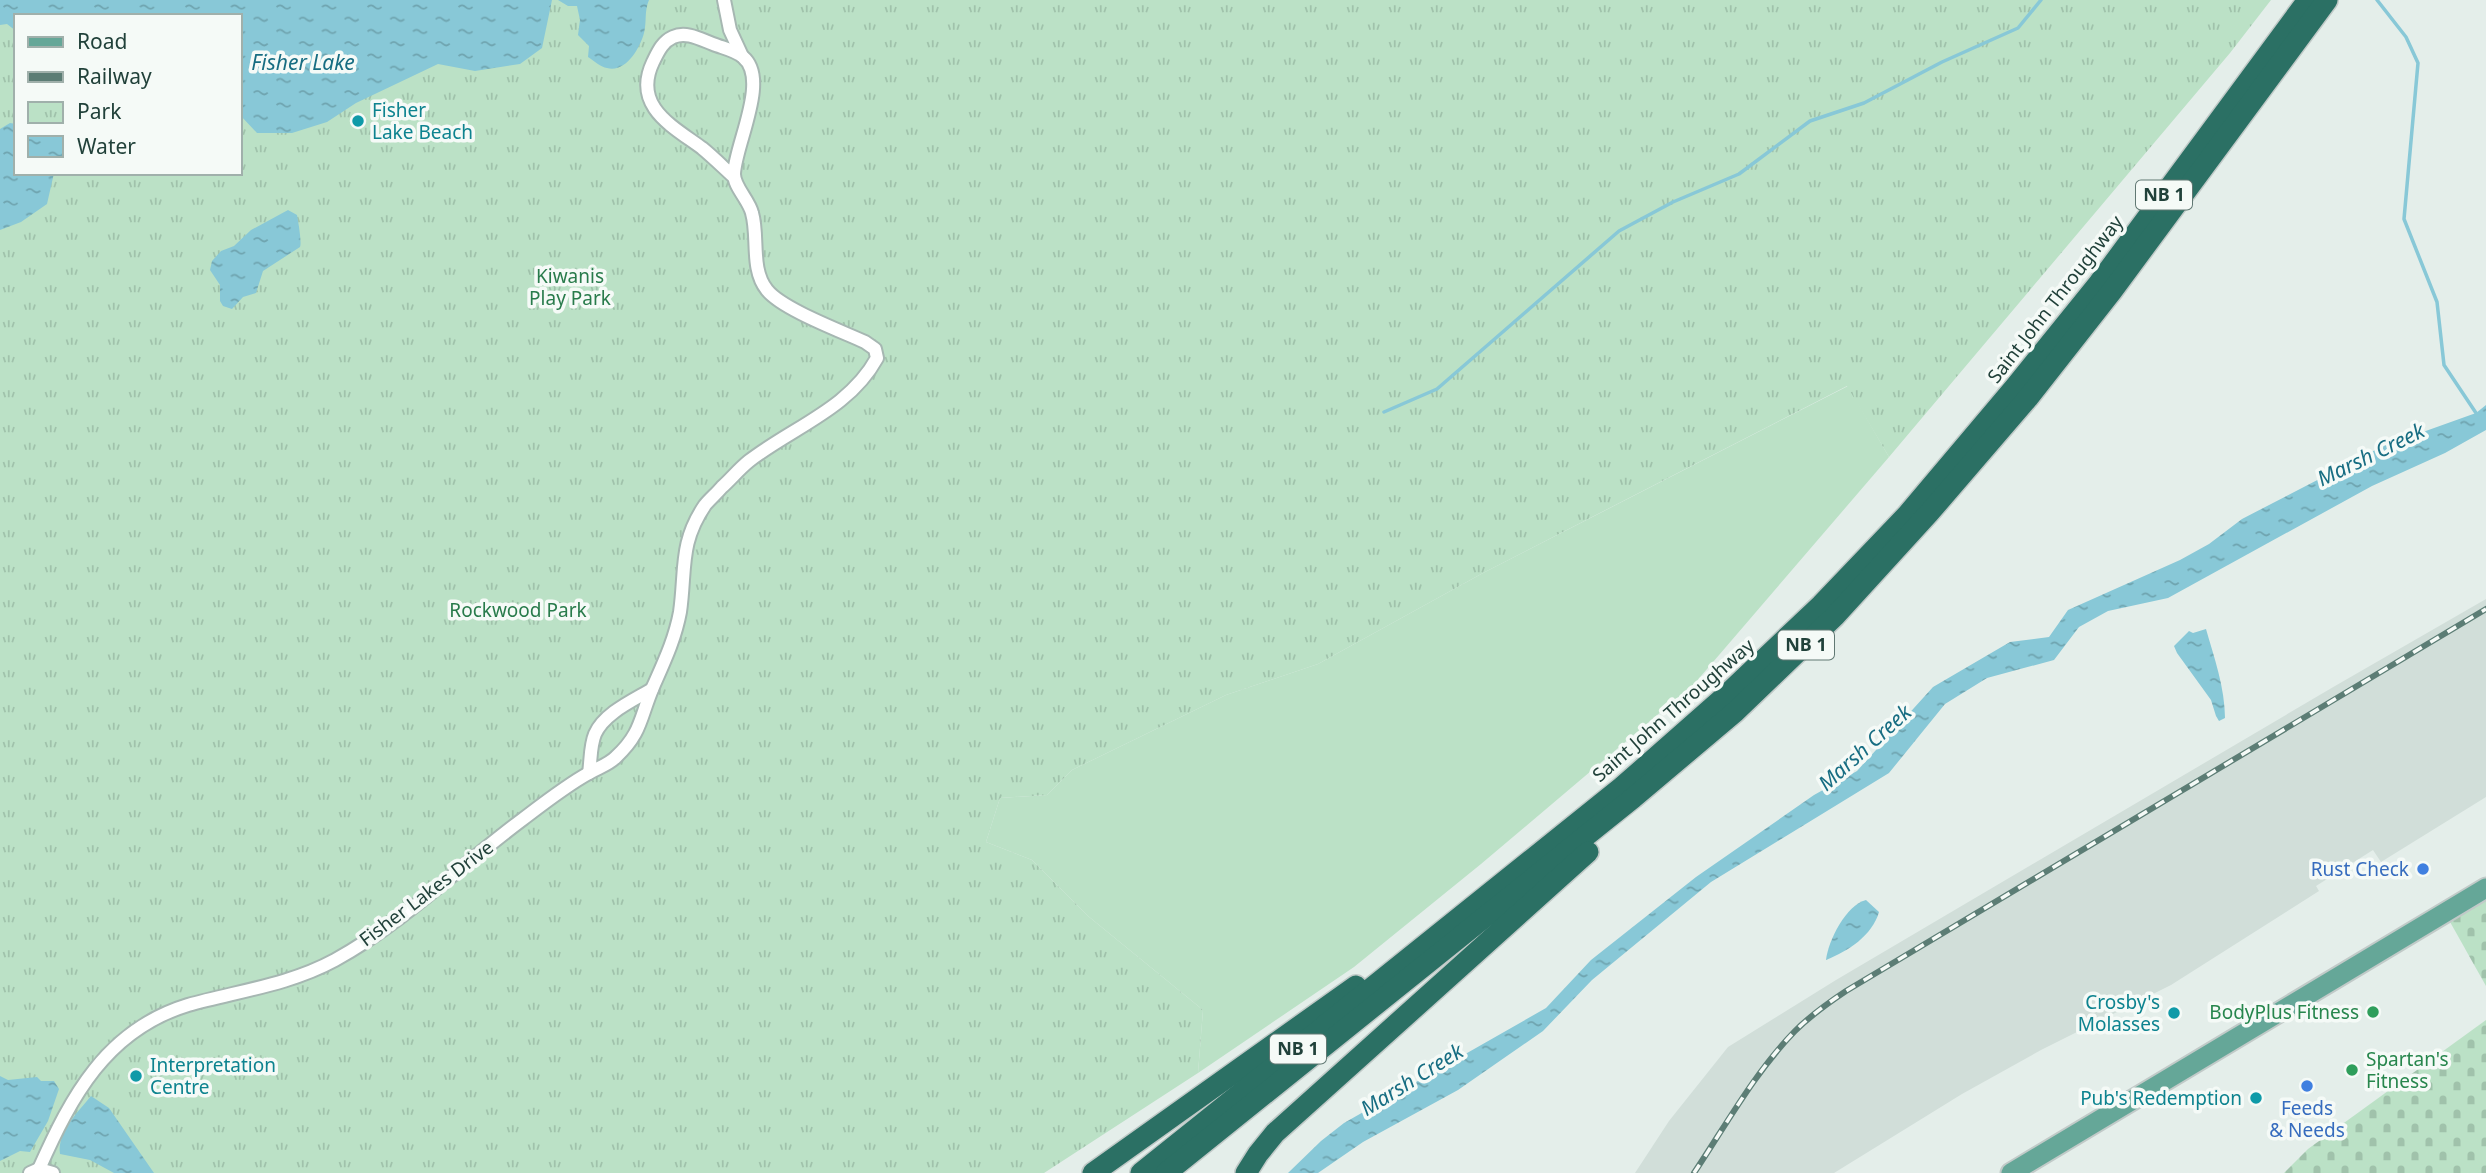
<svg xmlns="http://www.w3.org/2000/svg" width="2486" height="1173" viewBox="0 0 2486 1173" font-family="'Noto Sans',sans-serif">
<defs>
<pattern id="cemetery-stones" width="16" height="16" patternUnits="userSpaceOnUse" patternTransform="scale(1.75)"><rect width="16" height="16" fill="#bbe1c6"/><path d="M2 7V4a2 2 0 0 1 4 0v3zM10 15v-3a2 2 0 0 1 4 0v3z" fill="#a0c2ab"/></pattern>
<pattern id="park-tufts" width="24" height="20" patternUnits="userSpaceOnUse" patternTransform="scale(1.75)"><rect width="24" height="20" fill="#bbe1c6"/><path d="M3 7l-1-3M5 7V3M7 7l1-3M15 17l-1-3M17 17v-4M19 17l1-3" fill="none" stroke="#a0c2ab"/></pattern>
<pattern id="water-ripples" width="26" height="14" patternUnits="userSpaceOnUse" patternTransform="scale(1.75)"><rect width="26" height="14" fill="#88c8d7"/><path d="M2 4q2-2 4 0t4 0M15 11q2-2 4 0t4 0" fill="none" stroke="#6fa4af"/></pattern>
</defs>
<rect width="100%" height="100%" fill="#e4eeea"/>
<path fill="#d1ded9" d="M2486 599V797L2381 862 2373 850 2316 886 2319 891 2171 985 2041 1050 1962 1094 1834 1173H1635L1669 1121 1728 1047 1836 980 2335 686Z"/>
<path fill="#bbe1c6" d="M1848 386 1889 457 1695 683 1481 864 1354 967 1198 1073 1203 1010 1088 916 1032 860 986 842 1000 798 1047 795 1072 770 1226 695 1318 664 1483 573Z"/>
<g fill="url(#cemetery-stones)">
<path d="M2486 888V986L2445 913Z"/>
<path d="M2486 1020V1173H2284L2308 1149Z"/>
</g>
<path fill="url(#park-tufts)" fill-rule="evenodd" d="M0 0H2271L2230 53 1889 457 1847 386 1483 573 1318 664 1226 695 1072 770 1047 795 1000 798 986 842 1032 860 1088 916 1203 1010 1198 1073 1044 1173H0ZM16 16H240V173H16Z"/>
<g fill="url(#water-ripples)">
<path d="M0 0H552L542 48 520 64 475 71 438 64 356 103 327 122 292 133H257L240 115V16H16V31L7 24 0 25Z"/>
<path d="M558 0H649C644 12 647 21 644 33 640 48 626 73 607 68 601 67 594 61 588 57L589 46 578 35 580 20 577 6H568Z"/>
<path d="M10 123 16 124V173H54L47 204 21 222 0 230V129Z"/>
<path d="M288 210 297 215C298 220 302 243 300 247L263 271 256 293 243 297 232 309 223 306 220 301V285L210 270 212 261 221 251 234 246 251 230Z"/>
<path d="M2486 405V430L2445 453 2372 486 2168 598 2108 611 2079 627 2054 660 1987 678 1945 704 1889 773 1711 882 1592 980 1543 1031 1458 1090 1363 1142 1318 1173H1288L1321 1141 1344 1123 1546 1008 1591 960 1696 877 1814 795 1857 771 1933 687 2010 642 2049 637 2068 610 2180 560 2209 544 2242 519 2381 447 2476 413Z"/>
<path d="M2206 629C2214 657 2225 688 2225 718L2219 721 2216 716 2211 700 2177 653 2174 646 2189 631 2193 633Z"/>
<path d="M1866 900 1879 912C1872 936 1848 951 1826 960 1828 941 1846 905 1866 900Z"/>
<path d="M0 1076 8 1080 37 1077 41 1081H54L59 1089 48 1121 30 1152 20 1151 0 1161Z"/>
<path d="M91 1096 109 1108 154 1173H114L90 1160 60 1154C57 1132 78 1112 91 1096Z"/>
</g>
<g fill="none" stroke-linecap="round" stroke-linejoin="round">
<g stroke="#88c8d7" stroke-width="3.5">
<path d="M2377 0 2406 37 2418 63 2404 219 2437 302 2444 365 2476 413"/>
<path d="M1384 412 1437 389 1619 231 1673 202 1739 174 1810 121 1864 103 1942 62 2018 28 2041 0"/>
</g>
<defs>
<g id="minor">
<path d="M724 0 730 30 742 56"/>
<path d="M589 773C591 760 590 746 595 734 604 713 634 700 652 689"/>
<path d="M39 1169C71 1097 106 1030 188 1005 238 991 289 985 335 960 404 922 461 865 523 819 544 803 567 785 589 773 599 767 608 765 616 757 642 733 640 717 653 687 664 662 675 639 680 612 686 570 679 543 705 505 710 499 717 493 722 487 731 479 739 469 749 461 793 427 849 409 877 358L875 349 865 342C841 331 782 309 767 290 750 269 759 237 752 213 749 200 734 187 734 174 735 145 770 79 743 57 735 50 723 48 713 44 700 39 686 31 673 37 662 42 658 52 653 62 632 106 672 126 702 148 713 157 723 167 734 177"/>
<path d="M30 1173 39 1169 53 1173"/>
</g>
<path id="primary" d="M2011 1173 2486 888"/>
<g id="motorway">
<path d="M1093 1173 1356 986"/>
<path d="M1141 1173 1622 787 1722 699 1821 605 1907 515 2015 387 2099 283 2308 0"/>
<path d="M1166 1173 1633 798 1735 712 1835 616 1929 513 2028 398 2112 291 2327 0"/>
<path d="M1246 1173 1258 1154 1275 1133 1588 852"/>
</g>
</defs>
<use href="#minor" stroke="#a6b7b2" stroke-width="16"/>
<use href="#primary" stroke="#c1cac8" stroke-width="23"/>
<use href="#motorway" stroke="#c1cac8" stroke-width="24"/>
<use href="#minor" stroke="#fff" stroke-width="12"/>
<use href="#primary" stroke="#65a798" stroke-width="19"/>
<use href="#motorway" stroke="#2b7064" stroke-width="21"/>
<defs>
<path id="rail" d="M1694 1173C1726 1125 1755 1072 1795 1031 1810 1016 1828 1003 1846 991L2486 609"/>
</defs>
<use href="#rail" stroke="#5c7d75" stroke-width="6"/>
<use href="#rail" stroke="#f5faf7" stroke-width="3.5" stroke-dasharray="10" stroke-linecap="butt"/>
</g>
<g fill="#0f9aa8" stroke="#f5faf7" stroke-width="2.5">
<circle cx="358" cy="121" r="7"/>
<circle cx="2174" cy="1013" r="7"/>
<circle cx="136" cy="1076" r="7"/>
<circle cx="2256" cy="1098" r="7"/>
</g>
<g fill="#3f7fe0" stroke="#f5faf7" stroke-width="2.5">
<circle cx="2423" cy="869" r="7"/>
<circle cx="2307" cy="1086" r="7"/>
</g>
<g fill="#2e9e5b" stroke="#f5faf7" stroke-width="2.5">
<circle cx="2373" cy="1012" r="7"/>
<circle cx="2352" cy="1070" r="7"/>
</g>
<g text-anchor="middle" stroke-width="7" stroke-linejoin="round" paint-order="stroke">
<g fill="#f5faf7" stroke="#617873" stroke-width="2">
<rect x="2136" y="180.5" width="56" height="29" rx="5"/>
<rect x="1778" y="630.5" width="56" height="29" rx="5"/>
<rect x="1270" y="1034.5" width="56" height="29" rx="5"/>
</g>
<g font-size="18" font-weight="bold" fill="#21413a">
<text x="2164" y="201">NB 1</text>
<text x="1806" y="651">NB 1</text>
<text x="1298" y="1055">NB 1</text>
</g>
<g font-size="19" fill="#0d838f" stroke="#f5faf7" text-anchor="start">
<text x="372" y="117">Fisher<tspan x="372" dy="22">Lake Beach</tspan></text>
<text x="2160" y="1009" text-anchor="end">Crosby's<tspan x="2160" dy="22">Molasses</tspan></text>
<text x="150" y="1072">Interpretation<tspan x="150" dy="22">Centre</tspan></text>
<text x="2242" y="1105" text-anchor="end">Pub's Redemption</text>
</g>
<g font-size="19" fill="#287b4b" stroke="#f5faf7">
<text x="570" y="283">Kiwanis<tspan x="570" dy="22">Play Park</tspan></text>
<text x="518" y="617">Rockwood Park</text>
</g>
<g font-size="19" fill="#21413a" stroke="#f5faf7">
<text transform="translate(2055 299) rotate(-52)" y="7">Saint John Throughway</text>
<text transform="translate(1673 710) rotate(-41)" y="7">Saint John Throughway</text>
<text transform="translate(426 893) rotate(-37)" y="7">Fisher Lakes Drive</text>
</g>
<g font-size="19" fill="#366cbe" stroke="#f5faf7" text-anchor="end">
<text x="2409" y="876">Rust Check</text>
<text x="2307" y="1115" text-anchor="middle">Feeds<tspan x="2307" dy="22">&amp; Needs</tspan></text>
</g>
<g font-size="19" fill="#27864d" stroke="#f5faf7" text-anchor="end">
<text x="2359" y="1019">BodyPlus Fitness</text>
<text x="2366" y="1066" text-anchor="start">Spartan's<tspan x="2366" dy="22">Fitness</tspan></text>
</g>
<g font-size="21" font-style="italic" fill="#176d82" stroke="#f5faf7">
<text x="303" y="70">Fisher Lake</text>
<text transform="translate(2371 455) rotate(-26)" y="7">Marsh Creek</text>
<text transform="translate(1865 748) rotate(-42)" y="7">Marsh Creek</text>
<text transform="translate(1412 1080) rotate(-32)" y="7">Marsh Creek</text>
</g>
</g>
<rect x="14" y="14" width="228" height="161" fill="#f5faf7" stroke="#a0b0ab" stroke-width="2"/>
<rect x="28" y="37" width="35" height="10" fill="#65a798" stroke="#a0b0ab" stroke-width="2"/>
<text x="77" y="49" font-size="21" fill="#21413a">Road</text>
<rect x="28" y="72" width="35" height="10" fill="#5c7d75" stroke="#a0b0ab" stroke-width="2"/>
<text x="77" y="84" font-size="21" fill="#21413a">Railway</text>
<rect x="28" y="102" width="35" height="21" fill="url(#park-tufts)" stroke="#a0b0ab" stroke-width="2"/>
<text x="77" y="119" font-size="21" fill="#21413a">Park</text>
<rect x="28" y="136" width="35" height="21" fill="url(#water-ripples)" stroke="#a0b0ab" stroke-width="2"/>
<text x="77" y="154" font-size="21" fill="#21413a">Water</text>
</svg>
